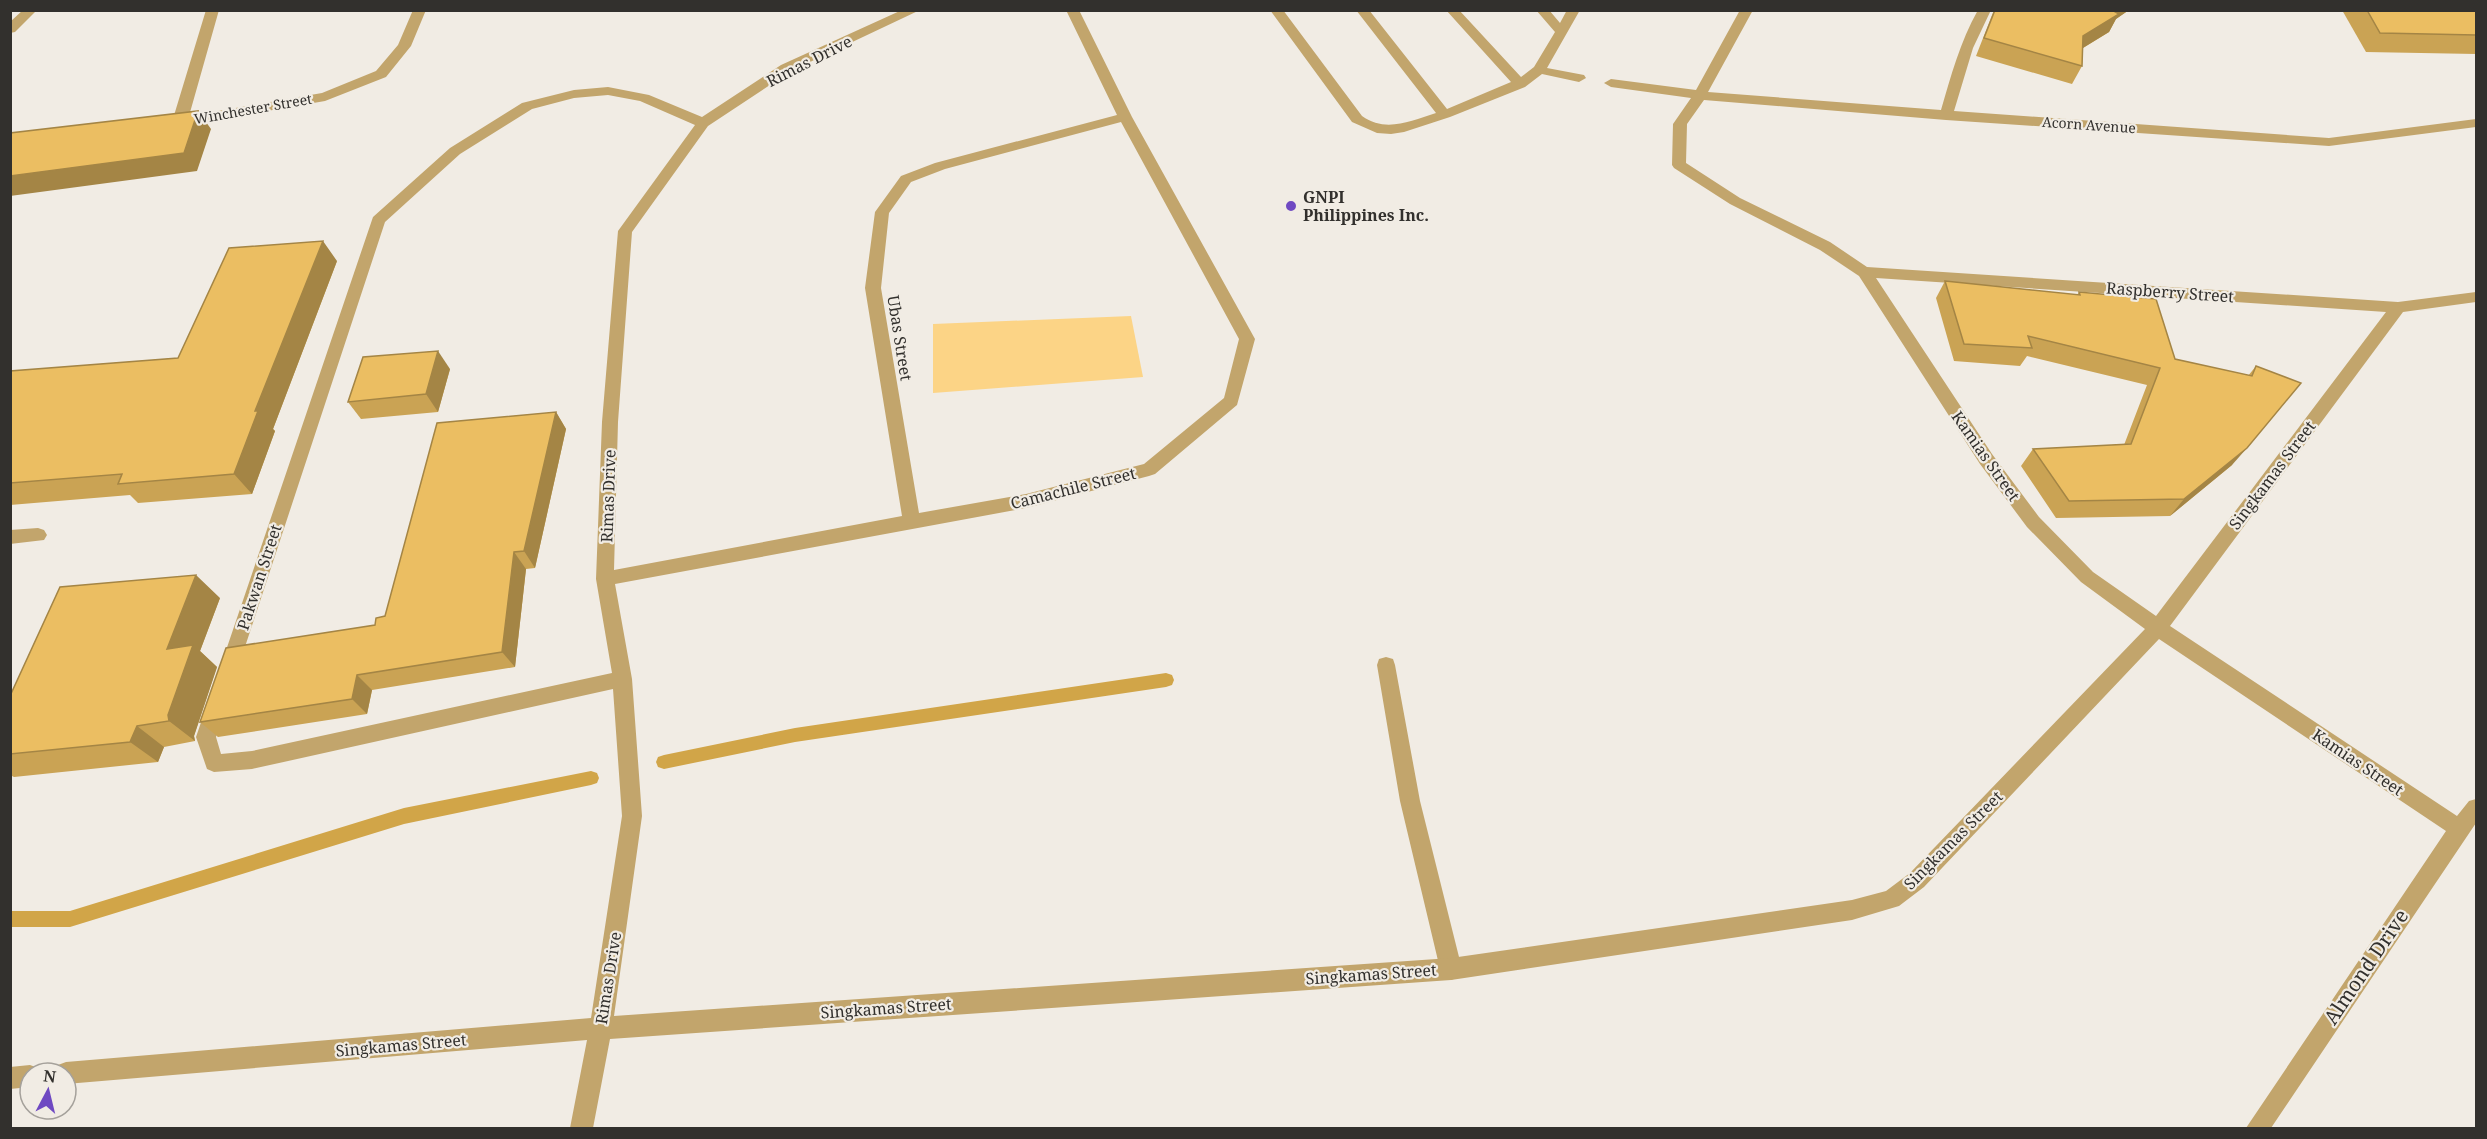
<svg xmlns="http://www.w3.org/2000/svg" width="2487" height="1139" viewBox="0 0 2487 1139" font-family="'Noto Serif',serif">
<rect width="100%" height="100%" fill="#f1ece4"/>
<path fill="#fcd486" d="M1131 316 1143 377 933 393V324Z"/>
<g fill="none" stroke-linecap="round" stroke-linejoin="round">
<g fill="#d1a548" fill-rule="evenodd">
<path d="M1166 673 1172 675 1174 680 1172 685 1166 687 795 742 664 769 658 767 656 762 658 757 664 755 795 728Z"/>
<path d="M591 771 597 773 599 778 597 783 591 785 404 824 70 927H10V911H70L404 808Z"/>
</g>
<path fill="#c2a56c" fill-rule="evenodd" d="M1386 657 1393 659 1395 665 1420 801 1462 969 1459 977 1451 980 1443 977 1440 969 1400 801 1377 665 1379 659Z"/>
<g fill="#c2a56c" fill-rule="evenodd">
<path d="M23 10H37L15 32 10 33V22Z"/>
<path d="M206 10H219L189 116 322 93 376 71 398 45 413 10H426L411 46 386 77 325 101 180 126 174 125 172 122Z"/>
<path d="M902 10H920L791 71 708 126 632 232 618 422 614 570 902 516 865 288 875 212 901 176 935 163 1117 115 1066 10H1079L1132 117 1255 339 1237 405 1155 474 1149 476 1026 508 615 584 632 679 642 816 614 1016 1451 958 1852 900 1886 891 1910 873 2145 629 2081 582 2027 527 1980 464 1859 276 1820 250 1730 204 1674 168 1672 165 1673 124 1691 98 1611 87 1604 83 1611 79 1696 90 1740 10H1753L1708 92 1941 110C1951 76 1960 42 1978 10H1991L1973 48 1954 111 2329 138 2476 119V127L2329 146 1946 120 1704 100 1687 124 1686 163 1740 198 1830 242 1867 267 2398 302 2476 292V302L2403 312 2170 626 2457 816 2469 801 2476 799V823L2271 1128H2246L2446 831 2159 639 1924 887 1899 906 1852 920 1451 980 610 1039 593 1128H570L587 1040 66 1084V1073H55L58 1065 66 1062 591 1018 622 816 613 689 252 769 214 772 207 769 196 737 209 699 216 697 223 699 226 705 216 737 221 754 252 751 612 673 596 579 602 422 618 231 695 125 640 101 608 95 574 98 532 109 460 154 385 222 238 668 236 674 229 676 222 674 220 668 373 217 450 148 522 103 574 90 608 87 649 95 702 117 781 65ZM1121 122 1239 339 1224 398 1144 464 1026 494 919 513 881 288 889 213 911 182 945 169ZM1876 278 2386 312 2156 616 2093 572 2039 517 1992 454Z"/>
<path d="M1270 10H1283L1362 116C1386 133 1410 121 1436 113L1356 10H1369L1447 109 1511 82 1446 10H1459L1521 77 1534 67 1555 32 1536 10H1549L1560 23 1567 10H1580L1547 68 1584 75 1586 78 1579 82 1542 74 1525 87 1450 117 1404 132 1391 134 1377 133 1352 122Z"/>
<path d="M38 528 44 530 47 535 44 540 10 544V530Z"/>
<path d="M30 1065 38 1068 40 1073H30V1087L10 1089V1067Z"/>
</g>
</g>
<g fill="#caa354">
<path d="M1994 10H2129L2116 19 2109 32 2083 48 2082 66 2072 84 1976 56Z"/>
<path d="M2342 10H2476V54L2366 52Z"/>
<path d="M337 261 273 429 275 431 252 494 138 503 130 495 10 505V371L178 358Z"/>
<path d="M1945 281 2077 295 2079 292 2175 359 2248 376 2256 366 2232 465 2170 516 2056 518 2021 466 2033 449 2124 445 2147 385 2027 356 2020 366 1954 361 1936 298Z"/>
<path d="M450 369 438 412 361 419 348 402Z"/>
<path d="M556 412 566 429 535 568 526 569 515 667 372 690 367 714 218 737 200 722 375 625 385 616Z"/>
<path d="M220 598 200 651 217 667 194 736 195 741 164 747 158 762 14 777 10 775V696Z"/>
</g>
<g fill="#a48545">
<path d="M2111 10H2129L2116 19 2109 32 2073 54 2083 36Z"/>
<path d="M198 111 211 129 197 171 10 196V176Z"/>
<path d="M323 241 337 261 273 429 275 431 252 494 234 474 255 411Z"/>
<path d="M438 351 450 369 438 412 426 394Z"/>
<path d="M556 412 566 429 535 568 524 551Z"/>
<path d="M2247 448 2232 465 2170 516 2184 499Z"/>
<path d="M514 552 526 569 515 667 502 652Z"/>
<path d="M196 575 220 598 200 651 217 667 194 736 195 741 169 721 168 715 167 649Z"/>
<path d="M357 675 372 690 367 714 352 699Z"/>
<path d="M137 726 164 747 158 762 130 742Z"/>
</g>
<g fill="#ebbe62" stroke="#a48545" stroke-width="1.5">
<path d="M1995 10H2112L2119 14 2083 36 2082 66 1984 38Z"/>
<path d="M2367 10H2476V35L2380 33Z"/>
<path d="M198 111 184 153 10 176V133Z"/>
<path d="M323 241 255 411H258L234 474 118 484 122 474 10 483V371L178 358 229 248Z"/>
<path d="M1945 281 2080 295 2079 292 2156 299 2175 359 2252 376 2256 366 2301 383 2247 448 2184 499 2069 501 2033 449 2131 444 2160 368 2028 336 2032 348 1964 344Z"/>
<path d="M438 351 426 394 348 402 363 357Z"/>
<path d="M556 412 524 551 514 552 502 652 357 675 352 699 200 722 226 648 375 625 376 618 385 616 437 423Z"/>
<path d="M196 575 167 649 193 645 168 715 169 721 137 726 130 742 10 754V696L60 587Z"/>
</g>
<circle fill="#6f49c2" stroke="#f1ece4" stroke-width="2" cx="1291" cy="206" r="6"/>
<g text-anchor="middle" stroke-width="4.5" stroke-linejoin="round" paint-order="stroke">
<g font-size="14" fill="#32302d" stroke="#f1ece4">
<text transform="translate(253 109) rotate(-10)" y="5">Winchester Street</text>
<text transform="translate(2089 125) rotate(4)" y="5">Acorn Avenue</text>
</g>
<g font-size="16" fill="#32302d" stroke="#f1ece4">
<text transform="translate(809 61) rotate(-27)" y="6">Rimas Drive</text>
<text transform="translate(2170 292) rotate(4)" y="6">Raspberry Street</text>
<text transform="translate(900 338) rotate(81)" y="6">Ubas Street</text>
<text transform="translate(1986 456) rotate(55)" y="6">Kamias Street</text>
<text transform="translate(2272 475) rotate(-53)" y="6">Singkamas Street</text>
<text transform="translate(1073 488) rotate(-14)" y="6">Camachile Street</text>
<text transform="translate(608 496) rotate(-88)" y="6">Rimas Drive</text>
<text transform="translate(259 577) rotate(-72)" y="6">Pakwan Street</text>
<text transform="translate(2358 762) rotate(34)" y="6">Kamias Street</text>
<text transform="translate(1953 840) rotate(-45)" y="6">Singkamas Street</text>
<text transform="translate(1371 974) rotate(-4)" y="6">Singkamas Street</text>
<text transform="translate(608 978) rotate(-81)" y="6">Rimas Drive</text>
<text transform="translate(886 1008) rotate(-4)" y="6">Singkamas Street</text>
<text transform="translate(401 1045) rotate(-5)" y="6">Singkamas Street</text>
</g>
<g font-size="16" font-weight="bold" fill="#32302d" stroke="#f1ece4" text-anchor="start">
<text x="1303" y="203">GNPI<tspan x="1303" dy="18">Philippines Inc.</tspan></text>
</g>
<g font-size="20" fill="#32302d" stroke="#f1ece4">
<text transform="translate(2366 967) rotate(-56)" y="7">Almond Drive</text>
</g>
</g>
<rect width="2487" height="1139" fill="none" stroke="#32302d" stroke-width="24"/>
<g transform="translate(48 1091) rotate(7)"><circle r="28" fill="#f1ece4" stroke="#a5a19b" stroke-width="1.5"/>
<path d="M0-4.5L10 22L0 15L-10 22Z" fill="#6f49c2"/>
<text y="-9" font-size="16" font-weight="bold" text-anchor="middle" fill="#32302d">N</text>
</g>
</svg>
